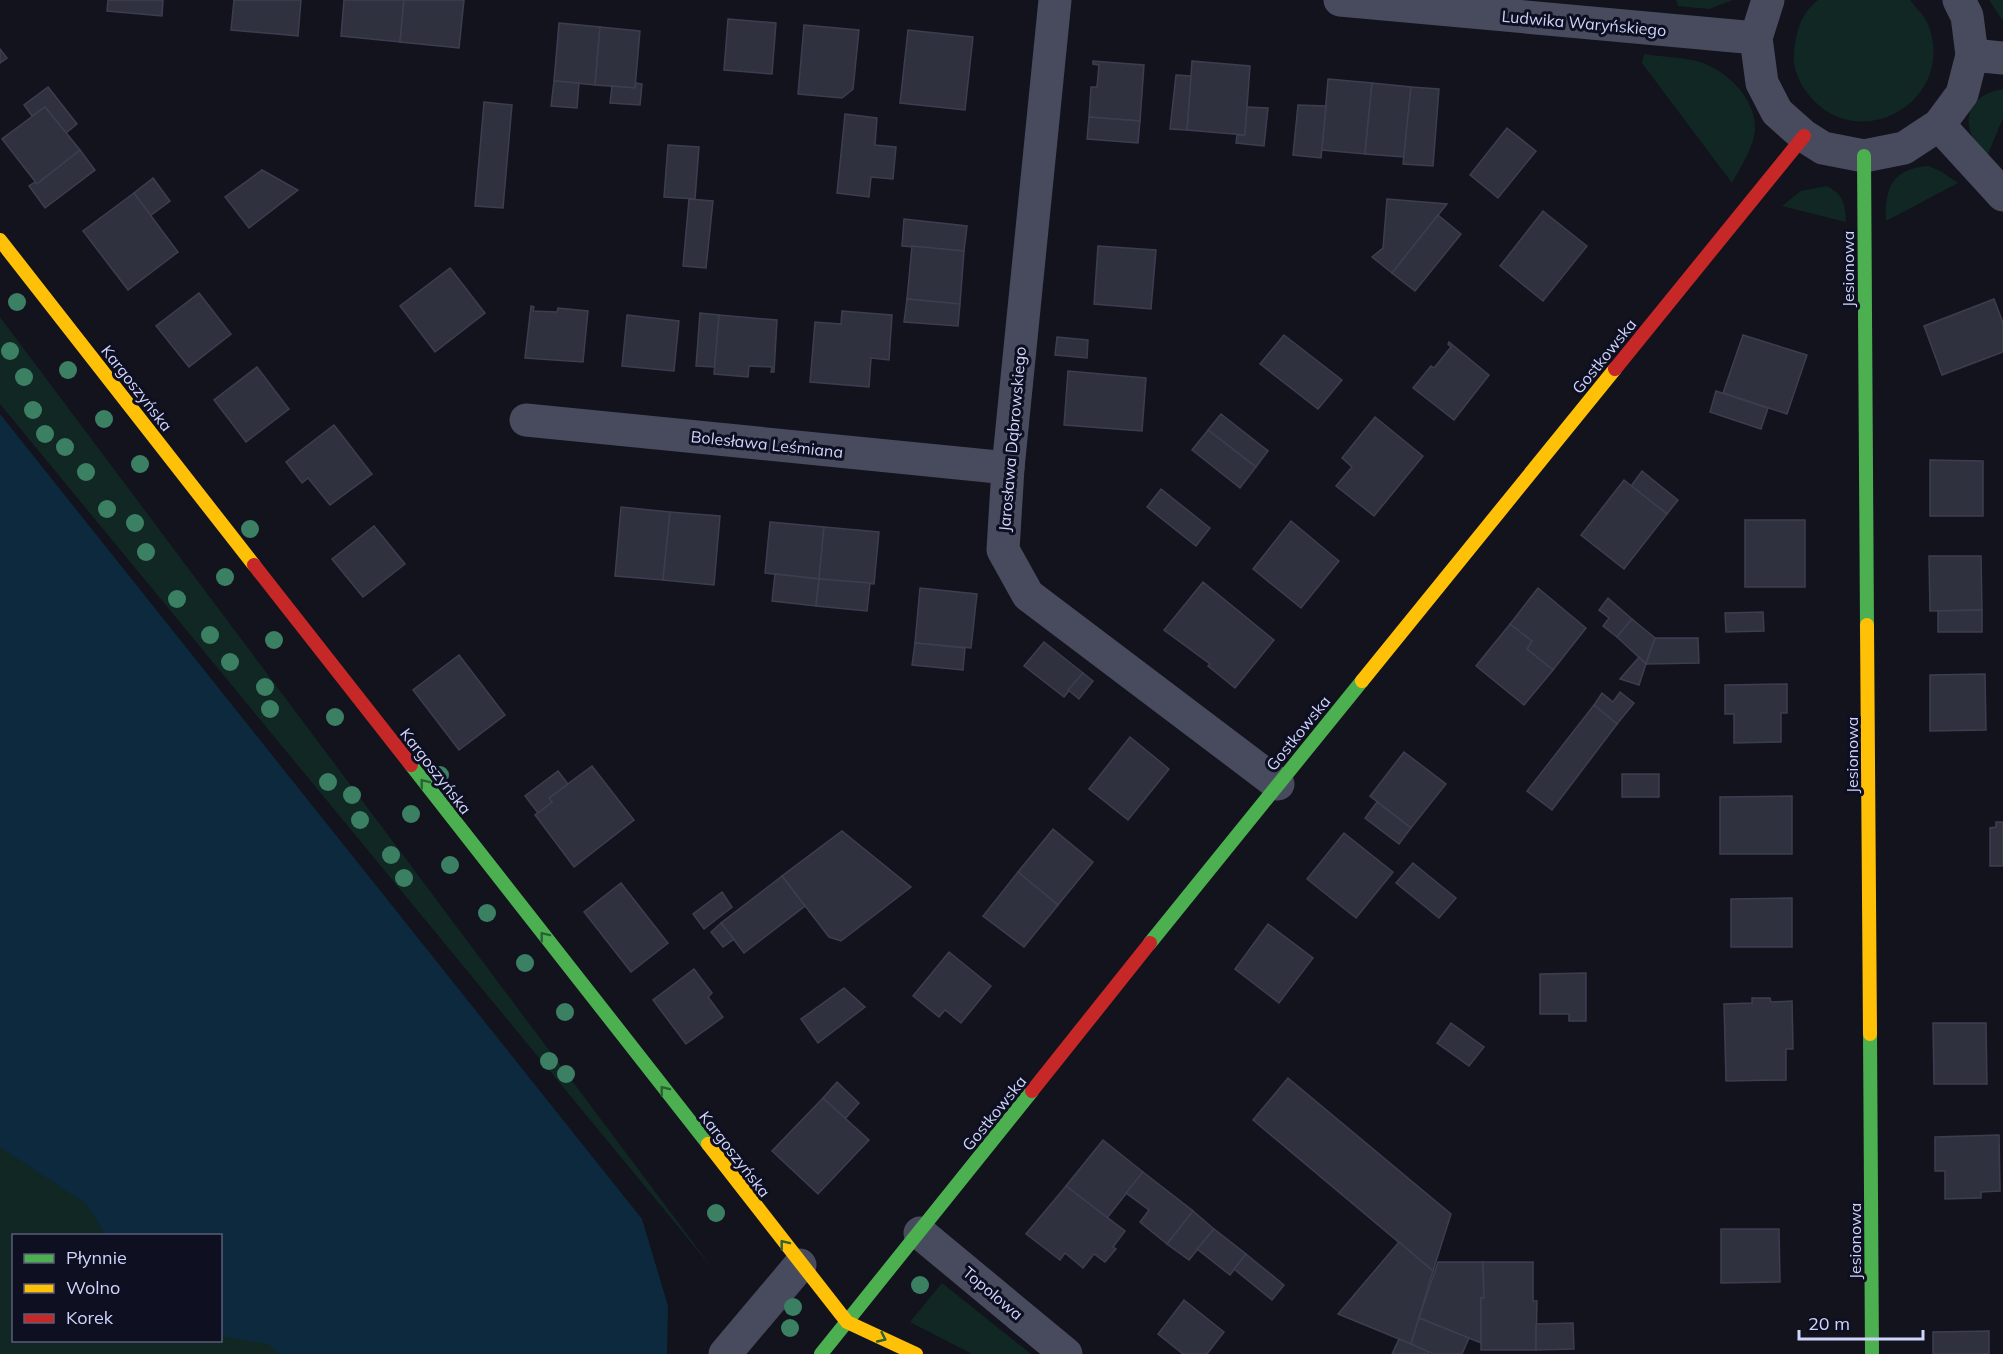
<svg xmlns="http://www.w3.org/2000/svg" width="2003" height="1354" viewBox="0 0 2003 1354" font-family="Mulish,sans-serif">
<rect width="100%" height="100%" fill="#12131d"/>
<g fill="#112723">
<path d="M1676 0H1733L1709 9 1678 6Z"/>
<path d="M1818 0H1910C1915 7 1923 14 1927 22 1960 98 1860 159 1808 94 1799 83 1792 66 1794 52 1796 32 1801 13 1818 0Z"/>
<path d="M1989 0H2003V21Z"/>
<path d="M1644 54C1662 57 1682 57 1700 62 1726 70 1755 98 1755 127 1755 146 1741 166 1732 183L1642 63Z"/>
<path d="M2003 89V118L1987 156C1959 130 1962 96 2003 89Z"/>
<path d="M1929 166 1942 172 1958 183 1886 221C1884 188 1893 168 1929 166Z"/>
<path d="M1826 186C1843 193 1845 204 1846 222L1782 206 1801 191Z"/>
<path d="M0 317 713 1269 0 404Z"/>
<path d="M0 1112 132 1235 14 1236V1340H220L221 1301 312 1354H0Z"/>
<path d="M942 1283 1031 1354H1032H972L910 1322Z"/>
</g>
<path fill="#0d293e" d="M0 414 642 1219 668 1306 667 1354H280L268 1344 221 1336 220 1236 106 1235 86 1204 0 1147Z"/>
<g fill="#30313f" stroke="#3c3e50" stroke-width="1.5">
<path d="M108 0H163L162 16 107 11Z"/>
<path d="M234 0H301L298 36 231 30Z"/>
<path d="M344 0H404L400 42 341 36Z"/>
<path d="M404 0H464L459 48 400 42Z"/>
<path d="M728 19 776 23 772 74 724 70Z"/>
<path d="M559 23 600 27 595 85 554 81Z"/>
<path d="M804 25 859 30 853 89 842 98 798 94Z"/>
<path d="M600 27 640 31 635 88 595 85Z"/>
<path d="M908 30 973 37 965 110 900 103Z"/>
<path d="M0 49 7 58 0 63Z"/>
<path d="M1093 61 1144 65 1140 121 1089 117 1091 87H1097L1099 65 1093 64Z"/>
<path d="M1192 61 1250 66 1245 135 1187 130Z"/>
<path d="M1176 75 1191 76 1187 130 1170 129Z"/>
<path d="M1328 79 1372 83 1365 154 1322 150Z"/>
<path d="M554 81 579 83 577 108 551 106Z"/>
<path d="M636 83 642 84 640 105 610 103 612 86 635 88Z"/>
<path d="M1372 83 1411 87 1404 157 1365 154Z"/>
<path d="M48 87 77 124 66 133 45 107 32 116 24 105Z"/>
<path d="M1411 87 1439 89 1433 166 1403 164Z"/>
<path d="M484 102 512 105 503 208 475 206Z"/>
<path d="M1298 105 1326 106 1321 158 1293 155Z"/>
<path d="M45 107 80 150 37 184 2 139Z"/>
<path d="M1247 107 1268 108 1264 146 1236 143 1237 135H1245Z"/>
<path d="M845 114 877 118 875 145 896 147 893 179 871 177 869 197 837 193Z"/>
<path d="M1089 117 1140 121 1138 143 1087 139Z"/>
<path d="M1507 128 1536 151 1498 198 1470 175Z"/>
<path d="M668 145 699 147 695 199 664 197Z"/>
<path d="M80 150 95 170 45 208 29 186 35 182 37 184Z"/>
<path d="M262 170 298 190 249 228 225 197Z"/>
<path d="M153 178 170 201 150 216 134 193Z"/>
<path d="M134 193 178 252 128 290 83 231Z"/>
<path d="M689 199 713 201 706 268 683 266Z"/>
<path d="M1387 199 1447 204 1392 273 1372 257 1383 248Z"/>
<path d="M1543 211 1587 246 1543 301 1500 266Z"/>
<path d="M1438 215 1461 234 1415 291 1392 273Z"/>
<path d="M904 219 967 226 964 251 902 246Z"/>
<path d="M912 246 964 251 960 304 907 299Z"/>
<path d="M1098 246 1156 250 1151 309 1094 304Z"/>
<path d="M450 268 485 313 435 352 400 306Z"/>
<path d="M199 293 231 334 189 367 156 326Z"/>
<path d="M907 299 960 304 958 326 904 322Z"/>
<path d="M1994 299 2003 323V352L1942 375 1924 326Z"/>
<path d="M531 306 534 307 533 311 557 312 558 308 588 311 583 362 525 358Z"/>
<path d="M842 311 892 315 889 360 871 358 869 387 810 382 815 322 841 324Z"/>
<path d="M700 313 719 315 715 367 696 366Z"/>
<path d="M627 315 679 321 674 371 622 366Z"/>
<path d="M719 315 777 320 774 372H771L772 367 749 366 748 377 714 374Z"/>
<path d="M1284 335 1342 380 1318 409 1260 364Z"/>
<path d="M1743 335 1807 355 1787 414 1723 393Z"/>
<path d="M1057 337 1088 340 1087 358 1055 355Z"/>
<path d="M1449 342 1489 375 1454 420 1413 388 1431 366 1434 368 1451 347 1448 344Z"/>
<path d="M257 367 289 409 246 442 214 400Z"/>
<path d="M1068 371 1146 378 1142 431 1064 425Z"/>
<path d="M1716 391 1768 408 1761 429 1710 412Z"/>
<path d="M1221 414 1268 451 1256 467 1208 430Z"/>
<path d="M1375 417 1423 456 1374 516 1336 486 1352 467 1342 458Z"/>
<path d="M334 425 372 474 330 505 308 478 302 483 286 462Z"/>
<path d="M1208 430 1256 467 1240 488 1192 450Z"/>
<path d="M1930 460 1983 461V516H1930Z"/>
<path d="M1642 471 1678 500 1667 514 1631 486Z"/>
<path d="M1624 480 1667 514 1624 569 1581 535Z"/>
<path d="M1161 489 1210 528 1196 546 1147 507Z"/>
<path d="M621 507 670 512 663 580 615 576Z"/>
<path d="M670 512 720 516 714 585 663 580Z"/>
<rect x="1745" y="520" width="60" height="67"/>
<path d="M1291 521 1339 561 1301 608 1253 569Z"/>
<path d="M770 522 824 527 819 579 765 573Z"/>
<path d="M374 526 405 564 363 597 332 559Z"/>
<path d="M824 527 879 532 874 584 819 579Z"/>
<path d="M1929 556H1981L1982 610 1930 611Z"/>
<path d="M775 574 819 579 816 606 772 601Z"/>
<path d="M819 579 870 583 867 611 816 606Z"/>
<path d="M1203 582 1274 640 1235 688 1208 666 1210 664 1164 630Z"/>
<path d="M920 588 977 594 971 648 915 643Z"/>
<path d="M1538 588 1586 628 1553 670 1527 649 1532 641 1510 624Z"/>
<path d="M1608 598 1632 619 1617 637 1603 626 1609 618 1599 610Z"/>
<path d="M1982 610V632H1938V611Z"/>
<path d="M1763 612 1764 631 1726 632 1725 613Z"/>
<path d="M1632 619 1655 638 1646 664 1617 637Z"/>
<path d="M1510 624 1532 641 1527 649 1553 670 1524 705 1476 666Z"/>
<path d="M1655 638H1698L1699 663 1646 664Z"/>
<path d="M1044 642 1083 673 1064 697 1024 666Z"/>
<path d="M915 643 965 648 963 670 912 665Z"/>
<path d="M459 655 505 715 459 750 413 690Z"/>
<path d="M1639 657 1646 664 1639 685 1620 679Z"/>
<path d="M1083 673 1093 681 1079 699 1068 690Z"/>
<path d="M1985 674 1986 730 1930 731V675Z"/>
<path d="M1787 684V713H1781V742L1734 743V714H1725V685Z"/>
<path d="M1620 692 1634 703 1617 724 1594 705 1602 693 1613 702Z"/>
<path d="M1594 705 1617 724 1552 810 1527 791Z"/>
<path d="M1130 737 1169 769 1128 820 1089 789Z"/>
<path d="M1404 752 1446 784 1411 828 1370 796Z"/>
<path d="M592 766 634 820 574 867 535 815 552 802 549 798Z"/>
<path d="M558 771 568 784 549 798 552 802 538 813 525 796Z"/>
<rect x="1622" y="774" width="37" height="23"/>
<path d="M1792 796V854H1720V797Z"/>
<path d="M1377 802 1411 828 1399 844 1365 818Z"/>
<path d="M1996 822H2003V866H1990V828L1996 827Z"/>
<path d="M1053 829 1093 862 1058 905 1018 872Z"/>
<path d="M842 831 911 887 841 941 829 937 782 876Z"/>
<path d="M1344 833 1393 872 1356 918 1307 879Z"/>
<path d="M1413 863 1456 898 1439 918 1396 883Z"/>
<path d="M1018 872 1058 905 1024 947 983 916Z"/>
<path d="M782 876 805 906 744 953 721 923Z"/>
<path d="M621 883 668 943 631 972 584 912Z"/>
<path d="M722 892 732 907 704 929 693 914Z"/>
<path d="M1792 898V947H1731V899Z"/>
<path d="M721 923 734 939 723 947 711 932Z"/>
<path d="M1268 924 1313 958 1279 1003 1235 969Z"/>
<path d="M949 952 991 986 961 1023 945 1010 939 1017 913 996Z"/>
<path d="M694 969 712 993 708 997 723 1017 686 1044 653 1000Z"/>
<path d="M1586 973V1021H1569V1014H1540V974Z"/>
<path d="M844 988 865 1007 818 1043 801 1019Z"/>
<path d="M1752 998H1770L1771 1002 1792 1001 1793 1049H1786V1080L1726 1081 1724 1004 1752 1003Z"/>
<path d="M1451 1023 1484 1047 1469 1066 1437 1043Z"/>
<path d="M1933 1023H1986L1987 1084H1934Z"/>
<path d="M1288 1078 1451 1214 1433 1271 1253 1120Z"/>
<path d="M837 1082 859 1103 845 1119 823 1098Z"/>
<path d="M823 1098 869 1140 818 1194 772 1151Z"/>
<path d="M1999 1135 2000 1191 1981 1192V1198L1945 1199V1171H1935V1137Z"/>
<path d="M1103 1140 1143 1172 1107 1218 1066 1186Z"/>
<path d="M1143 1172 1193 1211 1167 1244 1140 1222 1149 1210 1126 1193Z"/>
<path d="M1066 1186 1125 1231 1113 1247 1116 1249 1105 1262 1094 1254 1083 1268 1065 1253 1060 1260 1026 1234Z"/>
<path d="M1193 1211 1214 1229 1189 1260 1167 1244Z"/>
<path d="M1214 1229 1246 1254 1230 1275 1197 1249Z"/>
<path d="M1721 1229H1779L1780 1282 1721 1283Z"/>
<path d="M1399 1242 1433 1271 1411 1344 1338 1314Z"/>
<path d="M1246 1254 1284 1285 1272 1300 1234 1269Z"/>
<path d="M1438 1262H1483L1484 1298H1481V1343L1419 1318Z"/>
<path d="M1483 1262H1533V1301H1537L1536 1350H1481V1298H1484Z"/>
<path d="M1184 1300 1224 1332 1207 1354H1183L1158 1334Z"/>
<path d="M1419 1318 1469 1338 1462 1354H1433L1411 1344Z"/>
<path d="M1573 1323 1574 1349 1536 1350V1324Z"/>
<path d="M1989 1331V1354H1933V1332Z"/>
<path d="M1399 1339 1411 1344 1429 1352 1428 1354H1392Z"/>
</g>
<g fill="none" stroke-linecap="round" stroke-linejoin="round">
<g stroke="#484b5d" stroke-width="33">
<path d="M1055 0 1008 468 1003 550 1028 595 1278 784"/>
<path d="M1340 0 1756 38"/>
<path d="M1768 0 1756 38 1762 83 1777 112 1804 136 1823 148 1864 156 1904 148 1939 125 1962 94 1972 55 1967 16 1959 0"/>
<path d="M1972 55 2003 58"/>
<path d="M1939 125 2003 195"/>
<path d="M526 420 1008 468"/>
<path d="M920 1233 1066 1354"/>
<path d="M725 1354 800 1265"/>
</g>
<g stroke="#4caf50" stroke-width="14">
<path d="M1864 156 1867 625"/>
<path d="M411 765 708 1144"/>
<path d="M1150 943 1362 681"/>
<path d="M1870 1034 1872 1354"/>
<path d="M821 1354 1032 1091"/>
</g>
<g stroke="#ffc107" stroke-width="14">
<path d="M0 240 254 565"/>
<path d="M1867 625 1870 1034"/>
<path d="M1362 681 1615 369"/>
<path d="M708 1144 847 1322 916 1354"/>
</g>
<g stroke="#c62828" stroke-width="14">
<path d="M1615 369 1804 136"/>
<path d="M254 565 411 765"/>
<path d="M1032 1091 1150 943"/>
</g>
</g>
<g fill="#3c8064">
<circle cx="17" cy="302" r="9"/>
<circle cx="10" cy="351" r="9"/>
<circle cx="68" cy="370" r="9"/>
<circle cx="24" cy="377" r="9"/>
<circle cx="33" cy="410" r="9"/>
<circle cx="104" cy="419" r="9"/>
<circle cx="45" cy="434" r="9"/>
<circle cx="65" cy="447" r="9"/>
<circle cx="140" cy="464" r="9"/>
<circle cx="86" cy="472" r="9"/>
<circle cx="107" cy="509" r="9"/>
<circle cx="135" cy="523" r="9"/>
<circle cx="250" cy="529" r="9"/>
<circle cx="146" cy="552" r="9"/>
<circle cx="225" cy="577" r="9"/>
<circle cx="177" cy="599" r="9"/>
<circle cx="210" cy="635" r="9"/>
<circle cx="274" cy="640" r="9"/>
<circle cx="230" cy="662" r="9"/>
<circle cx="265" cy="687" r="9"/>
<circle cx="270" cy="709" r="9"/>
<circle cx="335" cy="717" r="9"/>
<circle cx="440" cy="775" r="9"/>
<circle cx="328" cy="782" r="9"/>
<circle cx="352" cy="795" r="9"/>
<circle cx="411" cy="814" r="9"/>
<circle cx="360" cy="820" r="9"/>
<circle cx="391" cy="855" r="9"/>
<circle cx="450" cy="865" r="9"/>
<circle cx="404" cy="878" r="9"/>
<circle cx="487" cy="913" r="9"/>
<circle cx="525" cy="963" r="9"/>
<circle cx="565" cy="1012" r="9"/>
<circle cx="549" cy="1061" r="9"/>
<circle cx="566" cy="1074" r="9"/>
<circle cx="716" cy="1213" r="9"/>
<circle cx="920" cy="1285" r="9"/>
<circle cx="793" cy="1307" r="9"/>
<circle cx="790" cy="1328" r="9"/>
</g>
<defs><path id="oneway-chevron" d="M-2-3.5L2.5 0L-2 3.5" fill="none" stroke-width="1.6" stroke-linecap="round" stroke-linejoin="round" transform="scale(1.5)"/></defs>
<g stroke="#2d5f38">
<use href="#oneway-chevron" transform="translate(424 783) rotate(-128)"/>
<use href="#oneway-chevron" transform="translate(544 936) rotate(-128)"/>
<use href="#oneway-chevron" transform="translate(664 1090) rotate(-128)"/>
<use href="#oneway-chevron" transform="translate(784 1244) rotate(-128)"/>
<use href="#oneway-chevron" transform="translate(882 1338) rotate(25)"/>
</g>
<g text-anchor="middle" stroke-width="6" stroke-linejoin="round" paint-order="stroke">
<g font-size="16" fill="#cfd5fd" stroke="#0e0f21">
<text transform="translate(1584 23) rotate(5)" y="6">Ludwika Waryńskiego</text>
<text transform="translate(1848 269) rotate(-90)" y="6">Jesionowa</text>
<text transform="translate(1604 356) rotate(-51)" y="6">Gostkowska</text>
<text transform="translate(137 388) rotate(52)" y="6">Kargoszyńska</text>
<text transform="translate(1012 439) rotate(-85)" y="6">Jarosława Dąbrowskiego</text>
<text transform="translate(767 444) rotate(6)" y="6">Bolesława Leśmiana</text>
<text transform="translate(1298 733) rotate(-51)" y="6">Gostkowska</text>
<text transform="translate(1852 755) rotate(-90)" y="6">Jesionowa</text>
<text transform="translate(436 771) rotate(52)" y="6">Kargoszyńska</text>
<text transform="translate(994 1113) rotate(-51)" y="6">Gostkowska</text>
<text transform="translate(735 1154) rotate(52)" y="6">Kargoszyńska</text>
<text transform="translate(1855 1241) rotate(-90)" y="6">Jesionowa</text>
<text transform="translate(993 1293) rotate(40)" y="6">Topolowa</text>
</g>
</g>
<rect x="12" y="1234" width="210" height="108" fill="#0e0f21" stroke="#5b5e79" stroke-width="1.5"/>
<rect x="24" y="1254" width="30" height="9" fill="#4caf50" stroke="#5b5e79" stroke-width="1.5"/>
<text x="66" y="1264" font-size="18" fill="#cfd5fd">Płynnie</text>
<rect x="24" y="1284" width="30" height="9" fill="#ffc107" stroke="#5b5e79" stroke-width="1.5"/>
<text x="66" y="1294" font-size="18" fill="#cfd5fd">Wolno</text>
<rect x="24" y="1314" width="30" height="9" fill="#c62828" stroke="#5b5e79" stroke-width="1.5"/>
<text x="66" y="1324" font-size="18" fill="#cfd5fd">Korek</text>
<path d="M1799 1330v9h124v-9" fill="none" stroke="#cfd5fd" stroke-width="3"/>
<text x="1808" y="1330" font-size="18" fill="#cfd5fd" stroke="#0e0f21" stroke-width="4.5" paint-order="stroke">20 m</text>
</svg>
